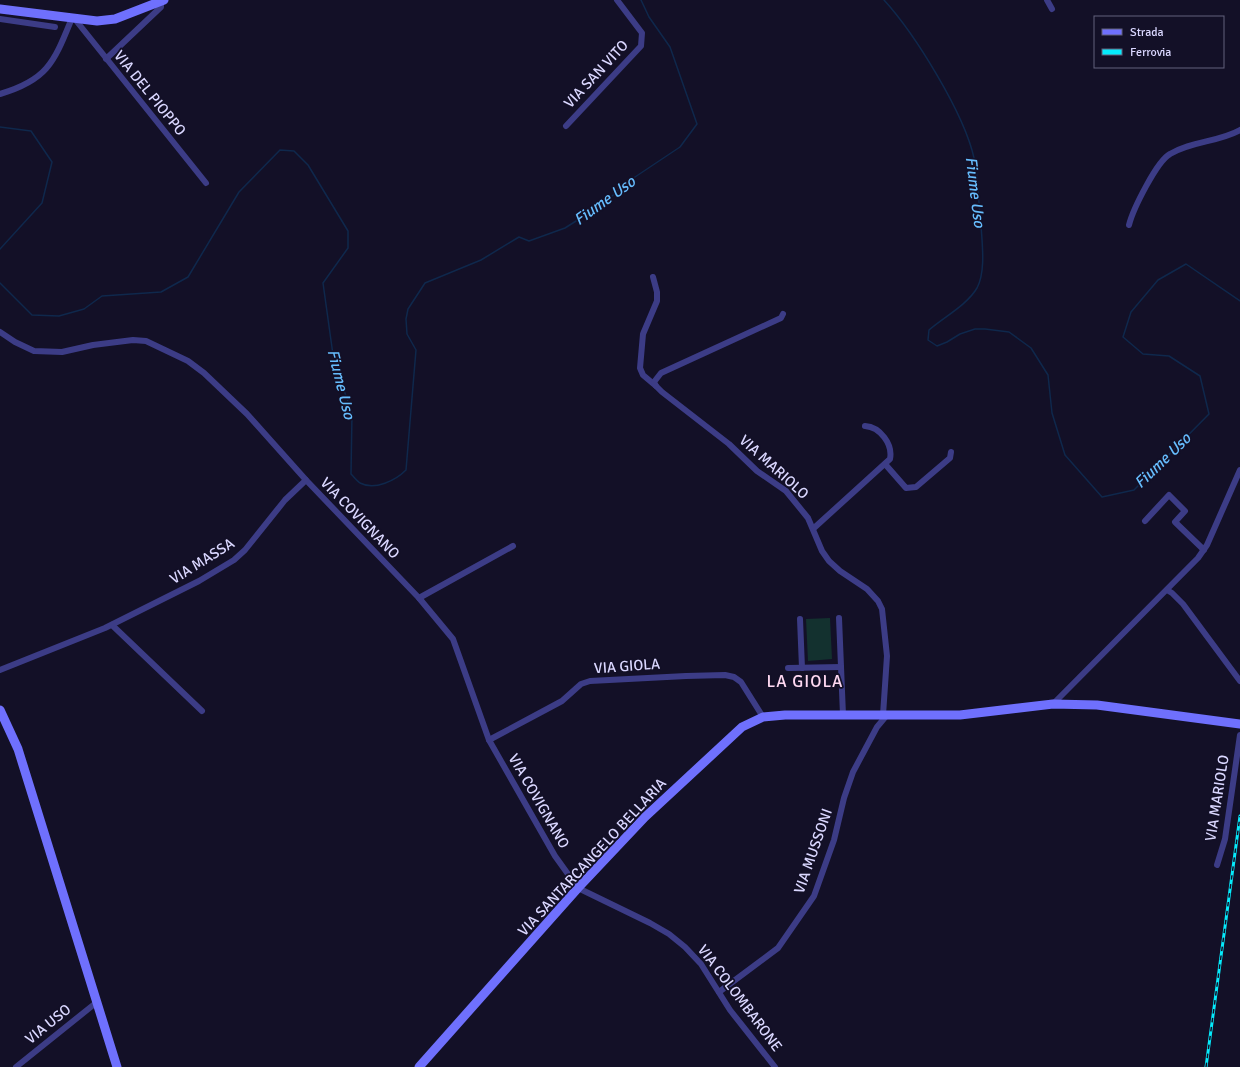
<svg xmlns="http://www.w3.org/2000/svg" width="1240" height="1067" viewBox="0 0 1240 1067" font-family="Signika,sans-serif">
<rect width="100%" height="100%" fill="#131027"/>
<path fill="#13312f" d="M830 618 832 659 808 661 806 619Z"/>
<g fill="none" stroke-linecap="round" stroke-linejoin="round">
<g stroke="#0f284c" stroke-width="1.5">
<path d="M884 0C915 34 964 113 974 158 979 179 978 203 981 225 982 243 986 271 977 288 967 305 944 317 929 330L928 340 937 346 947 342 960 334 975 329H985L1009 332 1031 348 1048 375 1052 413 1065 455 1102 497 1134 490 1209 414 1200 376 1169 356 1143 354 1123 337 1131 312 1158 280 1186 264 1240 301"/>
<path d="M0 127 31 131 52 162 42 203 0 249"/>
<path d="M0 283 32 315 59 316 84 309 102 296 161 292 188 277 239 192 280 150 294 151 308 165 348 231V248L323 283 334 362 352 413 351 474C354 477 357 481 360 483 375 491 396 480 406 470L416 350 407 334 406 319 408 309 425 283 481 260 519 237 529 241 565 228 603 204 629 181 680 147 697 124 670 47 649 17 641 0"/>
</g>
<g stroke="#3c3c86" stroke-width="6">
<path d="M1047 0 1052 9"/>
<path d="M74 18 206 183"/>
<path d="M0 19 55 27"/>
<path d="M106 59 161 7V1"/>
<path d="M0 94C48 80 54 62 72 18"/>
<path d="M566 126 641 46 642 33 617 0"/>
<path d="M1129 225C1133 209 1157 161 1170 154 1191 141 1219 142 1240 130"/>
<path d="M653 277 657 292V301L643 334 640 368 643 375 656 386"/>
<path d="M783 314 781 318 661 373 654 382 656 386 662 392 729 444 757 471 786 491 808 518 822 551 829 561 840 571 867 589 878 601 882 609 887 656 883 715"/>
<path d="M0 332 15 342 34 351 62 352 93 345 133 340 146 341 188 361 204 373 247 414 306 480 419 598 453 639 489 740 555 856 578 888 650 923 669 934 685 947 701 964 730 1010 775 1067"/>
<path d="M885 464 906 488 916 487 950 458 951 452"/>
<path d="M1145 521 1169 495 1185 511 1175 522 1204 550"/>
<path d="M814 528 890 459C893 444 880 427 865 426"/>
<path d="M1167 590 1172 593 1183 604 1240 681"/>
<path d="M419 598 513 546"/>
<path d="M839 618 843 715"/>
<path d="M800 619 802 668"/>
<path d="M112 625 202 711"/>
<path d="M788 668 841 667"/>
<path d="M0 670 105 628 199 581 234 560 245 550 285 500 306 480"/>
<path d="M1053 704 1198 558 1207 545 1240 470"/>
<path d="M489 740 562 701 581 684 590 681 686 676 725 675 734 677 741 682 763 717"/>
<path d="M1217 865 1225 839 1240 735"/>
<path d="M719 992 778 948 814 896 834 840 844 798 853 772 877 727 887 715"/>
<path d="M16 1067 97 1002"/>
</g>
<g stroke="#6f70fd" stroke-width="9">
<path d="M0 9 97 21 115 19 164 0"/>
<path d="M0 710 18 749 117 1067"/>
<path d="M419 1067 578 888 645 817 742 727 763 717 785 715H960L1053 704 1097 705 1240 724"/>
</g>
<defs>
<path id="rail" d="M1206 1067 1240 816"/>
</defs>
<use href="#rail" stroke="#05ebfc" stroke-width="3"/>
<use href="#rail" stroke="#131027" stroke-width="1.5" stroke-dasharray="4.5" stroke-linecap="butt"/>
</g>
<g text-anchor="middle" stroke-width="3.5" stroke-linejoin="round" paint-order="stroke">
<g font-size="15" fill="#dad7ff" stroke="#131027">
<text transform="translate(596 74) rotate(-47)" y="5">VIA SAN VITO</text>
<text transform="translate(150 93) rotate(51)" y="5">VIA DEL PIOPPO</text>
<text transform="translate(774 467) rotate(42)" y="5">VIA MARIOLO</text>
<text transform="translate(360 518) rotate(46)" y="5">VIA COVIGNANO</text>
<text transform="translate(202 561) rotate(-32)" y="5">VIA MASSA</text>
<text transform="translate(627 666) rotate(-4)" y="5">VIA GIOLA</text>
<text transform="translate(1217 798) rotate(-81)" y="5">VIA MARIOLO</text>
<text transform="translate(539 801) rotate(60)" y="5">VIA COVIGNANO</text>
<text transform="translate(813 851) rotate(-71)" y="5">VIA MUSSONI</text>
<text transform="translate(592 857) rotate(-47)" y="5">VIA SANTARCANGELO BELLARIA</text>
<text transform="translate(740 998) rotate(53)" y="5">VIA COLOMBARONE</text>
<text transform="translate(48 1024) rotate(-39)" y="5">VIA USO</text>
</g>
<g font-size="16" font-style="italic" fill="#66bcfd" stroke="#131027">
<text transform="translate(976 192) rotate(83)" y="6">Fiume Uso</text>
<text transform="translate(604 200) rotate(-36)" y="6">Fiume Uso</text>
<text transform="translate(342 384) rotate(76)" y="6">Fiume Uso</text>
<text transform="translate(1162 460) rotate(-44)" y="6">Fiume Uso</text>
</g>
<g font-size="17" letter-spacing="1" fill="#ffd9f2" stroke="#131027">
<text x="805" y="687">LA GIOLA</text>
</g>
</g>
<rect x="1094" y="16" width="130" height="52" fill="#131027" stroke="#63607d"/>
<rect x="1102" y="29" width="20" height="6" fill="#6f70fd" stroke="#63607d"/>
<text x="1130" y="36" font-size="12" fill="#dad7ff">Strada</text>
<rect x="1102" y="49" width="20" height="6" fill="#05ebfc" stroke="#63607d"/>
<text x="1130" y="56" font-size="12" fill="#dad7ff">Ferrovia</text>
</svg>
